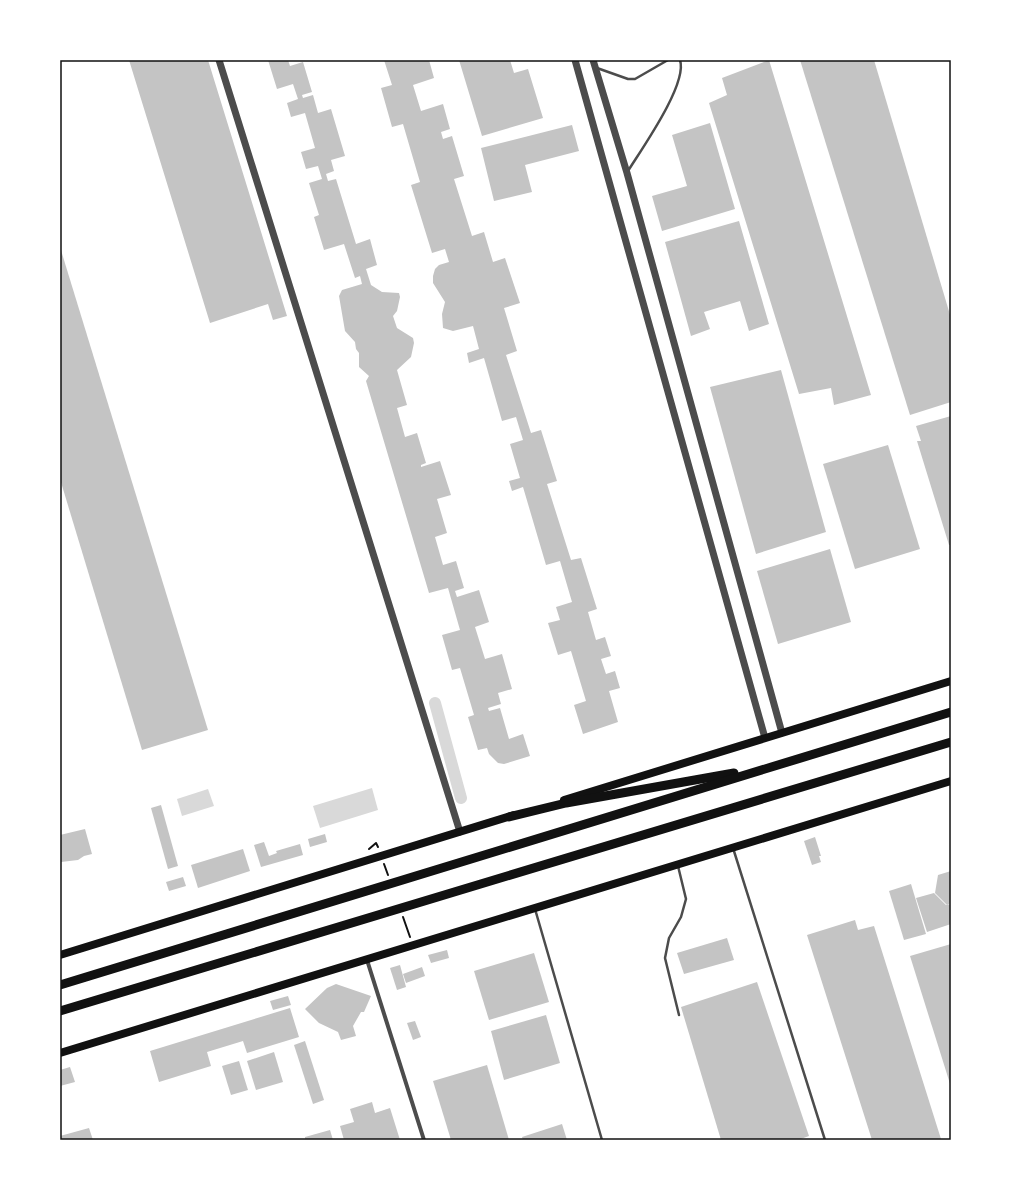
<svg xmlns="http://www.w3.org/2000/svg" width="1011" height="1200" viewBox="0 0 1011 1200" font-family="'Space Grotesk',sans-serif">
<rect width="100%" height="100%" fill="#fff"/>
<g fill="#d9d9d9">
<path d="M372 788 378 810 320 828 313 806Z"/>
<path d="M208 789 214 806 182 816 177 799Z"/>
</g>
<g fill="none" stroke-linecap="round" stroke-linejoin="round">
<path stroke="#d9d9d9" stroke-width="12" d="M435 703 461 798"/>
</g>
<g fill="#c4c4c4">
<path d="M129 60H208L287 316 273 320 268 304 210 323Z"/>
<path d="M268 60H288L290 66 303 62 312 92 302 95 303 98 313 95 318 113 331 109 345 156 331 160 334 171 326 174 328 181 336 179 356 244 370 239 377 265 366 269 371 285 382 292 399 293 400 297 397 311 393 316 397 328 413 338 414 343 411 357 397 370 407 405 397 408 405 437 417 433 426 463 421 465V467L440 461 451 495 437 499 447 533 435 537 443 565 456 561 464 588 455 591 457 597 479 590 489 622 475 627 485 659 502 654 512 689 498 693 501 704 488 708 489 711 500 708 509 739 523 734 530 756 504 764 498 763 489 754 487 748 478 750 468 717 474 715 460 668 452 670 442 635 460 630 448 588 429 593 366 381 369 376 359 367V353L356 349 355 342 345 331 339 296 342 290 362 284 360 276 355 278 344 244 324 250 314 217 319 215 309 183 322 179 318 166 306 169 301 152 315 148 305 113 291 117 287 103 298 99 293 84 277 89Z"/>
<path d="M384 60H429L434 78 413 85 421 111 443 104 450 129 441 132 443 139 452 136 464 176 454 179 472 236 484 232 493 262 505 258 520 303 504 308 517 351 506 355 531 433 541 430 557 481 547 484 571 560 581 558 597 609 588 612 596 640 605 637 611 656 601 659 606 674 615 671 620 688 609 691 618 722 583 734 574 705 586 701 571 651 558 655 548 623 560 620 556 607 572 602 560 561 546 565 523 487 512 491 509 481 520 478 510 444 523 440 516 417 502 421 484 358 469 363 467 353 479 349 473 326 453 331 443 328 442 314 445 302 433 283V276L435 269 439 265 449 262 445 249 432 253 411 185 420 182 403 124 392 127 381 88 392 85Z"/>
<path d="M459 60H510L514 73 528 69 543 118 482 136Z"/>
<path d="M769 60 871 395 834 405 831 388 799 394 709 103 727 95 722 78Z"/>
<path d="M800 60H874L951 318V402L910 415Z"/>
<path d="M710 123 735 209 662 231 652 196 687 186 672 135Z"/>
<path d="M572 125 579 151 525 165 532 192 494 201 481 148Z"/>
<path d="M739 221 769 324 749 331 740 301 704 312 710 329 691 336 665 242Z"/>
<path d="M60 247 208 730 142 750 60 479Z"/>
<path d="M781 370 826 532 756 554 710 387Z"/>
<path d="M951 416V545H949L917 441H921L916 426Z"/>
<path d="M888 445 920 549 855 569 823 464Z"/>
<path d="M830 549 851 622 778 644 757 571Z"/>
<path d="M161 805 178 866 168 869 151 808Z"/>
<path d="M85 829 92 854 84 856 78 860 61 862 60 835Z"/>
<path d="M325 834 327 842 310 847 308 839Z"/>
<path d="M815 837 821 856H819L821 862 812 865 804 841Z"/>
<path d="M264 842 269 856 277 853 276 851 300 844 303 855 261 867 254 845Z"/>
<path d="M243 849 250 871 198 888 191 865Z"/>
<path d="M951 871V903L947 905 935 893 938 875Z"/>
<path d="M183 877 186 886 169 891 166 882Z"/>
<path d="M911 884 926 934 904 940 889 891Z"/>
<path d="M934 893 946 905 951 904V924L927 932 916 898Z"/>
<path d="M855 920 858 930 874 926 941 1139 872 1140 807 935Z"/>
<path d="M727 938 734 960 684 974 677 953Z"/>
<path d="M951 944V1087L910 956Z"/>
<path d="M447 950 449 958 431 963 428 955Z"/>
<path d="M534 953 549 1002 489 1020 474 971Z"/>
<path d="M400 965 406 987 397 990 390 968Z"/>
<path d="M422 967 425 976 406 983 403 974Z"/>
<path d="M757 982 809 1136 798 1140H721L681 1007Z"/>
<path d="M336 984 371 996 364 1012H361L353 1026 356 1036 341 1040 338 1032 319 1023 305 1009 327 988Z"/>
<path d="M288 996 291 1005 273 1010 270 1001Z"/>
<path d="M290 1008 299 1037 247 1053 243 1041 207 1052 211 1066 159 1082 150 1051Z"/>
<path d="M546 1015 560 1063 504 1080 491 1031Z"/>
<path d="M415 1021 421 1037 413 1040 407 1023Z"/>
<path d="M305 1041 324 1100 313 1104 294 1045Z"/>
<path d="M274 1052 283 1082 256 1090 247 1061Z"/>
<path d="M239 1061 248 1090 231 1095 222 1066Z"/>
<path d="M487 1065 509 1140H451L433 1081Z"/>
<path d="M70 1067 75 1082 60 1086V1070Z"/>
<path d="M372 1102 375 1113 390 1108 400 1140H344L340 1126 354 1122 350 1109Z"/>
<path d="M562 1124 567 1140H523L522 1137Z"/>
<path d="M89 1128 93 1140H60V1136Z"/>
<path d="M330 1130 333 1140H305V1137Z"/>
</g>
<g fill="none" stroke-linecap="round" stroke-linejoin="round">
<g stroke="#111" stroke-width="2">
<path d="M369 849 376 843 378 847"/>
<path d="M384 864 388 875"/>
<path d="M403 917 410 937"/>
</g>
<g stroke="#4c4c4c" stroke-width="2.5">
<path d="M597 68 628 79H635L668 60"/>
<path d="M628 171C641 150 688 84 680 60"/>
<path d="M733 848 825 1140"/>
<path d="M678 866 686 899 681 917 669 938 665 958 679 1015"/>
<path d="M535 909 602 1140"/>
</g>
<path stroke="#4c4c4c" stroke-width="4" d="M367 960 424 1140"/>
<g stroke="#4c4c4c" stroke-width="7">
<path d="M219 60 460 832"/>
<path d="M575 60 765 738"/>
<path d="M593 60 627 173 782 733"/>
</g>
<g stroke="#111" stroke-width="8">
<path d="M564 800 951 681"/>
<path d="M60 955 514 815"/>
<path d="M60 1053 951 781"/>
</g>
<g stroke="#111" stroke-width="9">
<path d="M509 817 566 803 734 773"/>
<path d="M60 985 951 712"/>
<path d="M60 1011 951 742"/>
</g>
</g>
<rect width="1011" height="1200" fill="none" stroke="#ffffff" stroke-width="122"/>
<rect x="61" y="61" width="889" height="1078" fill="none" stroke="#111" stroke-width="1.5"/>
</svg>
